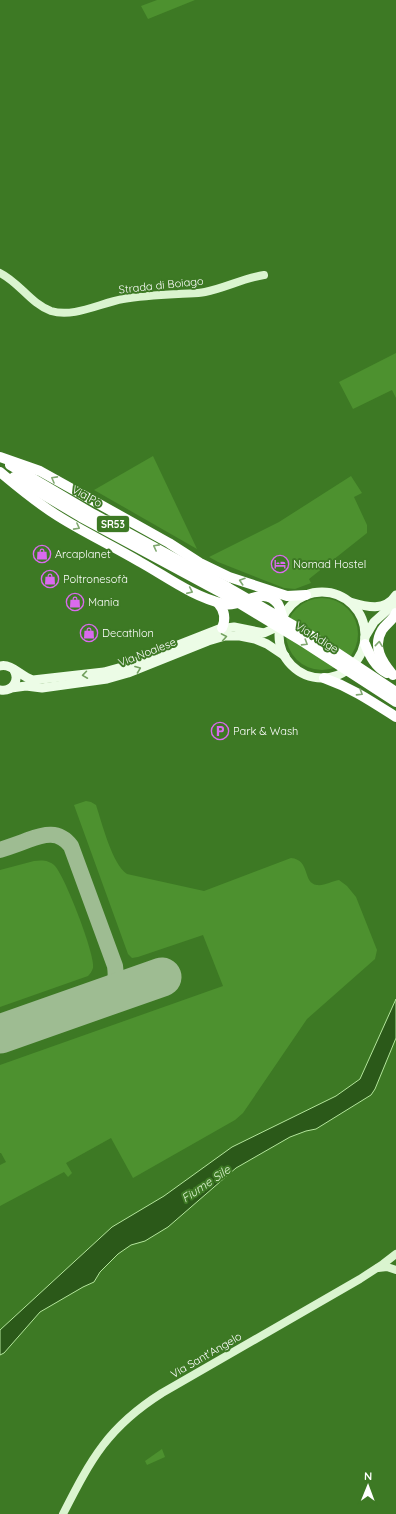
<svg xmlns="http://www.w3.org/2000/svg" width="396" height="1514" viewBox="0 0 396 1514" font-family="Quicksand,sans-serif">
<rect width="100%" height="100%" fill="#3d7924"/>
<g fill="#4d912f">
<path d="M157 0H195L148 19 141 6Z"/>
<path d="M396 353V398L392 390 353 409 339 382Z"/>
<path d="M153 456 197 549 94 490Z"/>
<path d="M351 476 362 493 354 497 367 525V533L309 579 311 583 295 589 284 588 218 562 209 557 279 522Z"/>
<circle cx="322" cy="634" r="36"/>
<path d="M86 801 91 802 96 805C102 823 112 864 127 874L204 891 291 858C311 860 302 883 317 885 324 886 332 881 339 880L347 886 356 897 377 950 375 959 307 1019 243 1113 235 1120 133 1178 111 1138 66 1163 72 1173 68 1177 64 1172 0 1206V1165L6 1162 1 1153H0V1065L223 986 203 935 138 957 132 958 128 954 74 805Z"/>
<path d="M34 861C42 860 49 860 55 866 65 877 95 954 93 968 92 971 90 974 88 976L0 1007V870Z"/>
<path d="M162 1449 165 1457 147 1465 145 1461Z"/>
</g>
<path fill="#2b5919" stroke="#b3e59b" d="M396 999V1038L375 1089 371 1095 316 1129 306 1131 290 1137 236 1168 168 1227 145 1241 131 1245 118 1254 100 1272 94 1282 83 1287 40 1312 4 1353 0 1355V1330L112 1227 164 1196 232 1147 336 1096 360 1079Z"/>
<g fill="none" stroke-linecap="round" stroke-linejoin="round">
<path stroke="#9ebc92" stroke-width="16" d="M0 850C9 847 18 844 28 840 44 834 59 830 71 846L115 966C118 987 111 993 93 1001"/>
<path stroke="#9ebc92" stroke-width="39" d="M0 1034 162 977"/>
<g stroke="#daf4cf" stroke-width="8">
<path d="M0 273C19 282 31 304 51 311 74 318 100 303 123 299 141 296 159 295 178 294 187 293 196 294 205 292 225 288 244 278 264 275"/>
<path d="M378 1268 387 1267 396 1270"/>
<path d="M63 1514C91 1459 108 1427 162 1393L360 1279 383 1264 396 1254"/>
</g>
<g stroke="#ecfce6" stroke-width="9">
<circle cx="322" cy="635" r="43"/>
<path d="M350 602C367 607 385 612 396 595"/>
<path d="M365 637 374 622 394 604"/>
<path d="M0 666C12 663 21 677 33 680L104 672 122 667 219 629 234 627 264 633 275 628 281 623"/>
<path d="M11 688 26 686 42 688 107 679 128 673 208 641 225 636H240L255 639 267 644 285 656"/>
<path d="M0 690C12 692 20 681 14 670"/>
</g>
<g stroke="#fff" stroke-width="10">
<path d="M0 457 40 471 169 543 200 563 229 577 287 596 306 595"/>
<path d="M10 465 93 514 227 587"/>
<path d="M0 472C19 488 37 503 58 516 85 533 113 546 140 562 167 577 193 597 224 604 242 608 263 584 278 604 280 607 281 614 283 618"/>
<path d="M14 477 81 517 224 594"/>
<path d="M218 603C225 611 226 619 222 628"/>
<path d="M365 644C370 656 375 667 387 673"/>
<path d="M393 675C382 662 372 647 382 630 386 624 393 620 396 613"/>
<path d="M324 678C352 688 371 701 396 717"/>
</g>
<g stroke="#fff" stroke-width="10">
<path d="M227 587 310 635 396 692"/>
<path d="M224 594 305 643 396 702"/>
</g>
</g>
<defs><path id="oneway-chevron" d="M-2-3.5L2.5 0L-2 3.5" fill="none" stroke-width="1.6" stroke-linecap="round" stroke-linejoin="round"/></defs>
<g stroke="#81a871">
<use href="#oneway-chevron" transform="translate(54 479) rotate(-151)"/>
<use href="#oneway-chevron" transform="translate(77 527) rotate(28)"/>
<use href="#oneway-chevron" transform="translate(156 547) rotate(-152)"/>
<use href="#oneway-chevron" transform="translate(242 581) rotate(-162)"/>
<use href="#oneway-chevron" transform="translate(190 591) rotate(24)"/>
<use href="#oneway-chevron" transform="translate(305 643) rotate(32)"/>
<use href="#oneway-chevron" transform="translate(379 644) rotate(-84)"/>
<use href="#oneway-chevron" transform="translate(360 693) rotate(32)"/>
</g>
<g stroke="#72a05e">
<use href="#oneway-chevron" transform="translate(224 637) rotate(-10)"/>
<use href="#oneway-chevron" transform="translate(138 669) rotate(-21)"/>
<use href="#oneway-chevron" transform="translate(85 675) rotate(172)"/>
</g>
<defs>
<symbol id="shop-ring" viewBox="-11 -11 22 22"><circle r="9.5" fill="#3d7924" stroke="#da6aee" stroke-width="1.5"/><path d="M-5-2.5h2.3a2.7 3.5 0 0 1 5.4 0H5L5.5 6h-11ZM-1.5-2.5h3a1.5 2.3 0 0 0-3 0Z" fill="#da6aee"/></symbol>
<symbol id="hotel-ring" viewBox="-11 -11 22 22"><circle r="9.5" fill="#3d7924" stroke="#da6aee" stroke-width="1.5"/><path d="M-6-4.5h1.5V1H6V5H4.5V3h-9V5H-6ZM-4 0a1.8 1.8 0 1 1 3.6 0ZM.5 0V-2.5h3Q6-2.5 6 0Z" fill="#da6aee"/></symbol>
<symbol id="parking-ring" viewBox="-11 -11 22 22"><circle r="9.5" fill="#3d7924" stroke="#da6aee" stroke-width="1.5"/><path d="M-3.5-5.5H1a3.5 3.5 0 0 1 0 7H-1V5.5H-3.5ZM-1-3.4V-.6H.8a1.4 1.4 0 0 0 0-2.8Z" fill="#da6aee"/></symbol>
</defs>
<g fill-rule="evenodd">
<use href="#shop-ring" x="32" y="544" width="20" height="20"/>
<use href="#hotel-ring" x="270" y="554" width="20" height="20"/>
<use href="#shop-ring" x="40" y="569" width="20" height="20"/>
<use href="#shop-ring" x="65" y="592" width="20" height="20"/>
<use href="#shop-ring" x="79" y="623" width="20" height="20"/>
<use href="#parking-ring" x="210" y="721" width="20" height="20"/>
</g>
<g text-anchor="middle" stroke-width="4" stroke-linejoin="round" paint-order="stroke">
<rect fill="#3d7924" stroke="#c5d7bd" stroke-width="1" x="97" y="516" width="32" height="16" rx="3"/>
<g font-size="10" font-weight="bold" fill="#fff">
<text x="113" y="528">SR53</text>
</g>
<g font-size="11" fill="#fff" stroke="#3d7924">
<text transform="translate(161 285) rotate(-6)" y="4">Strada di Boiago</text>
<text transform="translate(87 496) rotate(29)" y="4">Via Po</text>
<text transform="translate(317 637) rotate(32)" y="4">Via Adige</text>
<text transform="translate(147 652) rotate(-21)" y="4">Via Noalese</text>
<text transform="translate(206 1355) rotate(-30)" y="4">Via Sant'Angelo</text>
</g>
<g font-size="11" fill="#fff" stroke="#3d7924" text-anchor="start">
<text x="55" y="558">Arcaplanet</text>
<text x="293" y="568">Nomad Hostel</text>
<text x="63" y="583">Poltronesofà</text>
<text x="88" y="606">Mania</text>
<text x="102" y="637">Decathlon</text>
<text x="233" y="735">Park &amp; Wash</text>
</g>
<g font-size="12" font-style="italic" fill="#dcf4d0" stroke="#3d7924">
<text transform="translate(206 1184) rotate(-34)" y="4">Fiume Sile</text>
</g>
</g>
<g transform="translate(368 1486) rotate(1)" stroke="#3d7924" stroke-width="3" paint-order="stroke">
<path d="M0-3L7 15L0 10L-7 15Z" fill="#ffffff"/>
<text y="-6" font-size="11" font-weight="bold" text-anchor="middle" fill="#ffffff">N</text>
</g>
</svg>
